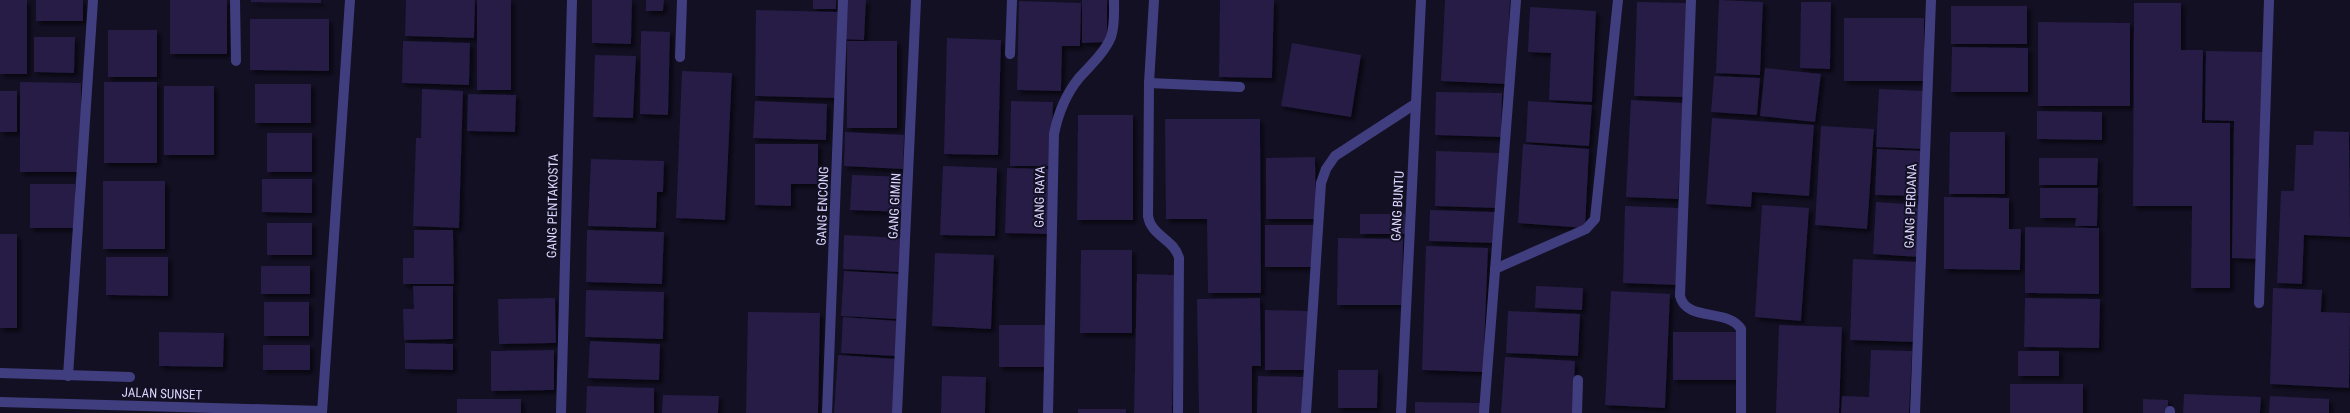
<svg xmlns="http://www.w3.org/2000/svg" width="2350" height="413" viewBox="0 0 2350 413" font-family="'Roboto Condensed',sans-serif">
<defs>
<filter id="shadow"><feDropShadow dx="3.5" dy="3.5" stdDeviation="2" flood-color="#0009"/></filter>
</defs>
<rect width="100%" height="100%" fill="#131024"/>
<g fill="#251d44" filter="url(#shadow)">
<rect x="0" y="0" width="27" height="74"/>
<rect x="36" y="0" width="47" height="21"/>
<rect x="170" y="0" width="57" height="54"/>
<path d="M251 0H321V3L251 2Z"/>
<path d="M406 0H475L474 38 405 36Z"/>
<rect x="477" y="0" width="34" height="90"/>
<path d="M592 0H632L631 44 592 43Z"/>
<path d="M646 0H664L663 11H646Z"/>
<rect x="813" y="0" width="23" height="9"/>
<path d="M845 0H866L864 40 844 39Z"/>
<path d="M1082 0H1107V42L1082 43Z"/>
<path d="M1220 0H1274L1272 78 1219 77Z"/>
<path d="M1445 0H1510L1506 84 1441 81Z"/>
<path d="M1719 0 1763 2 1760 75 1716 73Z"/>
<path d="M1019 1 1081 3 1080 46H1062L1061 91 1017 90Z"/>
<path d="M1637 2 1687 3 1684 97 1634 96Z"/>
<path d="M1801 2H1831L1830 69 1800 68Z"/>
<path d="M2134 3H2181V50H2203L2202 123H2230V288H2191L2192 206H2133Z"/>
<rect x="1951" y="6" width="76" height="38"/>
<path d="M1530 7 1596 11 1592 102 1549 100 1551 53 1528 52Z"/>
<path d="M756 10 840 12 838 98 755 96Z"/>
<rect x="1844" y="18" width="80" height="63"/>
<path d="M250 19H329V71L250 70Z"/>
<path d="M2038 22 2130 23V106H2038Z"/>
<rect x="108" y="30" width="49" height="47"/>
<path d="M641 31 670 32 668 115 640 114Z"/>
<path d="M34 37H75L74 73 34 72Z"/>
<path d="M947 38 1001 40 998 155 944 154Z"/>
<path d="M403 41 470 43 469 85 402 83Z"/>
<rect x="847" y="41" width="50" height="87"/>
<path d="M1292 43 1361 55 1351 117 1281 106Z"/>
<path d="M1952 47 2028 48V92H1951Z"/>
<path d="M2206 51 2264 52 2260 259 2232 258 2234 121 2205 120Z"/>
<path d="M595 55 636 56 633 118 593 117Z"/>
<path d="M1765 68 1821 74 1815 122 1760 116Z"/>
<path d="M682 71 732 73 725 220 676 218Z"/>
<path d="M1714 76 1760 78 1757 115 1711 112Z"/>
<path d="M20 82 81 83V172H20Z"/>
<rect x="104" y="82" width="53" height="81"/>
<rect x="255" y="84" width="56" height="39"/>
<rect x="164" y="86" width="50" height="69"/>
<path d="M422 89 463 91 459 228 413 226 416 138H421Z"/>
<path d="M1879 89 1926 91 1923 149 1876 147Z"/>
<rect x="0" y="91" width="17" height="41"/>
<path d="M1436 92 1502 93 1501 137 1435 135Z"/>
<path d="M468 94 516 95 515 132 467 131Z"/>
<path d="M1631 100 1683 103 1678 199 1626 197Z"/>
<path d="M755 101 827 104 826 140 753 138Z"/>
<path d="M1011 101 1053 102 1051 166H1010Z"/>
<path d="M1528 101 1592 105 1589 146 1526 142Z"/>
<path d="M2037 111 2102 112V140L2037 139Z"/>
<path d="M1078 115H1133V220H1077Z"/>
<path d="M1712 118 1814 125 1809 196 1752 192 1751 207 1706 204Z"/>
<path d="M1165 119H1260L1261 293H1208L1207 219H1166Z"/>
<path d="M1821 126 1874 129 1867 229 1815 225Z"/>
<path d="M2314 131 2349 132 2350 237 2304 235 2302 284 2277 283 2281 191H2294L2296 145H2313Z"/>
<path d="M845 132 904 135 903 169 844 166Z"/>
<path d="M1950 132H2005V194H1949Z"/>
<rect x="267" y="133" width="45" height="39"/>
<path d="M755 144H818V184H791V206L755 205Z"/>
<path d="M1523 144 1589 149 1585 228 1518 223Z"/>
<path d="M1877 149 1923 151 1922 196 1875 195Z"/>
<path d="M1436 151 1499 153 1497 208 1435 206Z"/>
<path d="M1315 157 1316 219H1266V158Z"/>
<path d="M2039 158H2098L2097 185H2039Z"/>
<path d="M591 159 664 161 663 192H657L656 228 588 226Z"/>
<path d="M943 166 997 168 995 236 940 235Z"/>
<path d="M1007 168 1050 169 1049 234 1005 233Z"/>
<path d="M852 175 904 177 903 212 850 210Z"/>
<path d="M262 179H312V213L262 212Z"/>
<rect x="103" y="181" width="62" height="68"/>
<rect x="30" y="184" width="45" height="44"/>
<path d="M2040 188H2098L2097 226H2075L2076 218H2040Z"/>
<path d="M1944 197 2009 198V229H2021L2020 270 1944 269Z"/>
<path d="M1876 202 1922 205 1919 257 1873 254Z"/>
<path d="M1762 205 1809 208 1801 321 1755 317Z"/>
<path d="M1625 206 1680 208 1678 285 1623 283Z"/>
<path d="M1430 210 1495 212V243L1429 241Z"/>
<rect x="1360" y="214" width="45" height="20"/>
<rect x="267" y="223" width="45" height="32"/>
<rect x="1265" y="225" width="49" height="42"/>
<path d="M2025 227 2099 228V294L2025 293Z"/>
<path d="M414 230H453L454 284H403V258H414Z"/>
<path d="M587 230 664 232 662 284 586 282Z"/>
<rect x="0" y="234" width="17" height="94"/>
<path d="M844 235 902 238 900 272 843 269Z"/>
<path d="M1338 238 1403 239 1402 305H1337Z"/>
<path d="M1426 246 1488 248 1483 372 1422 370Z"/>
<path d="M1081 250H1132V333H1080Z"/>
<path d="M935 253 994 255 991 329 932 326Z"/>
<path d="M106 257H168V296L106 295Z"/>
<path d="M1853 259 1917 262 1914 342 1850 340Z"/>
<rect x="261" y="266" width="49" height="28"/>
<path d="M844 271 899 274 897 319 841 316Z"/>
<path d="M1137 274 1175 275 1172 413H1134Z"/>
<path d="M413 286H453V339L404 340 403 309H414Z"/>
<path d="M1536 286 1583 288 1582 310 1535 308Z"/>
<path d="M2273 288 2322 290 2321 312 2350 313 2349 388 2270 384Z"/>
<path d="M586 290 664 292 663 339 585 337Z"/>
<path d="M1611 291 1670 294 1665 408 1605 405Z"/>
<path d="M555 298 556 343 499 344 498 299Z"/>
<path d="M1260 298 1261 366H1252V413H1199L1197 299Z"/>
<path d="M2025 298 2100 299 2099 348 2024 347Z"/>
<rect x="264" y="302" width="45" height="34"/>
<path d="M1265 310 1309 311 1308 370H1265Z"/>
<path d="M1508 311 1580 314 1578 356 1506 353Z"/>
<path d="M748 312 820 313 818 413H746Z"/>
<path d="M843 317 897 321 895 356 841 353Z"/>
<rect x="999" y="325" width="48" height="42"/>
<path d="M1779 325 1842 327 1839 413H1776Z"/>
<path d="M159 332 224 333 223 367 159 366Z"/>
<rect x="1673" y="332" width="67" height="48"/>
<path d="M590 341 660 344 659 380 588 378Z"/>
<path d="M405 343 453 344V370L405 369Z"/>
<rect x="263" y="345" width="47" height="25"/>
<path d="M554 350V390L491 391V351Z"/>
<path d="M1871 350 1912 351 1909 413H1841L1842 396 1869 397Z"/>
<rect x="2018" y="351" width="41" height="25"/>
<path d="M838 355 896 359 893 413H834Z"/>
<path d="M1505 357 1575 361 1573 413H1501Z"/>
<path d="M1338 370H1378L1377 408H1338Z"/>
<path d="M942 376 986 377 985 413H941Z"/>
<path d="M1258 376 1303 377 1302 413H1257Z"/>
<rect x="2010" y="384" width="73" height="29"/>
<path d="M587 386 654 388V413H586Z"/>
<path d="M2184 394 2261 397 2260 413H2183Z"/>
<path d="M663 395 719 396 718 413H662Z"/>
<path d="M2270 396 2329 399V413H2269Z"/>
<rect x="457" y="399" width="64" height="14"/>
<path d="M2143 399 2168 400V413H2143Z"/>
<path d="M1415 402 1480 403V413H1415Z"/>
<rect x="1078" y="409" width="48" height="4"/>
</g>
<g fill="none" stroke-linecap="round" stroke-linejoin="round">
<g stroke="#413e80" stroke-width="10">
<path d="M235 0 236 61"/>
<path d="M1154 0 1149 83 1148 216C1151 236 1174 239 1179 258L1178 413"/>
<path d="M1691 0 1680 296C1686 322 1728 308 1741 329V413"/>
<path d="M1010 54 1012 0"/>
<path d="M680 57 682 0"/>
<path d="M1149 83 1240 87"/>
<path d="M1495 269 1586 229 1595 219 1618 0"/>
<path d="M2259 303 2269 0"/>
<path d="M0 373 130 377"/>
<path d="M68 376 93 0"/>
<path d="M0 402 322 411"/>
<path d="M1484 412 1516 0"/>
<path d="M322 413 350 0"/>
<path d="M561 413 572 0"/>
<path d="M827 413 843 0"/>
<path d="M897 413 916 0"/>
<path d="M1048 413 1054 134C1058 114 1066 94 1079 78 1090 66 1105 52 1111 37 1115 25 1114 12 1114 0"/>
<path d="M1306 413 1321 183 1326 169 1335 156 1415 104"/>
<path d="M1401 413 1421 0"/>
<path d="M1577 413 1578 380"/>
<path d="M1915 413 1931 0"/>
<path d="M2170 413V411"/>
</g>
</g>
<g text-anchor="middle" stroke-width="4" stroke-linejoin="round" paint-order="stroke">
<g font-size="13" fill="#dad5fd" stroke="#131024">
<text transform="translate(1039 197) rotate(-89)" y="5">GANG RAYA</text>
<text transform="translate(552 206) rotate(-89)" y="5">GANG PENTAKOSTA</text>
<text transform="translate(822 206) rotate(-88)" y="5">GANG ENCONG</text>
<text transform="translate(894 206) rotate(-87)" y="5">GANG GIMIN</text>
<text transform="translate(1397 206) rotate(-87)" y="5">GANG BUNTU</text>
<text transform="translate(1910 206) rotate(-88)" y="5">GANG PERDANA</text>
<text transform="translate(162 393) rotate(2)" y="5">JALAN SUNSET</text>
</g>
</g>
</svg>
